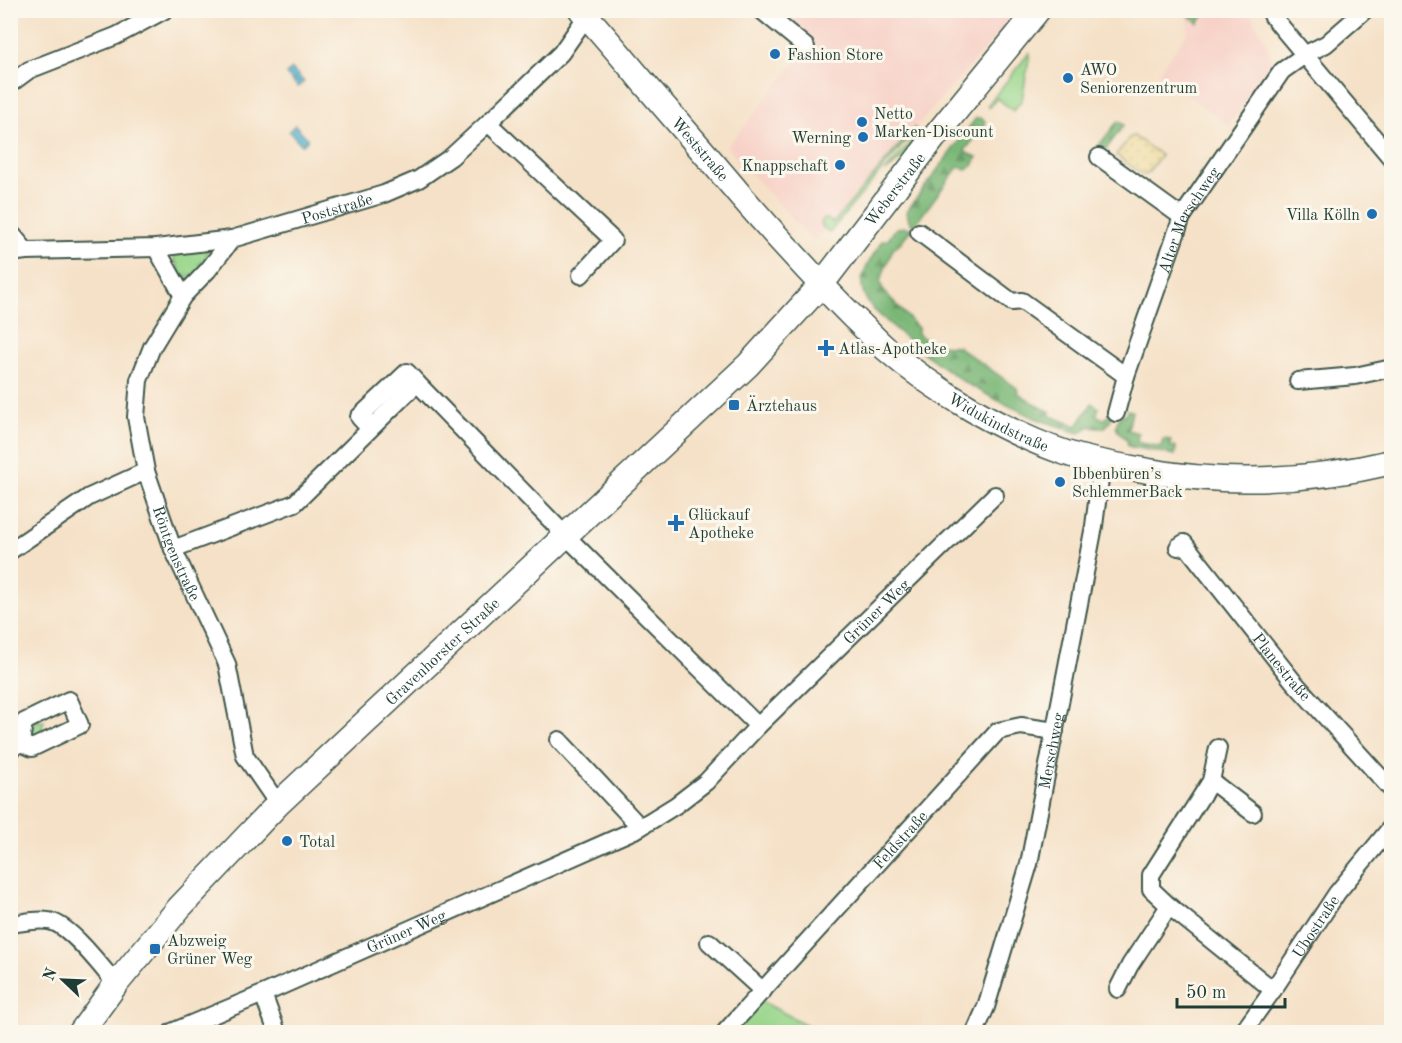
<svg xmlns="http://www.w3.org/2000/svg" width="1402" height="1043" viewBox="0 0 1402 1043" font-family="'Old Standard TT',serif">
<defs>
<pattern id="forest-firs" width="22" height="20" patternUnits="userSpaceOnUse" patternTransform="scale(1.5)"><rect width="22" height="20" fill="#7ab777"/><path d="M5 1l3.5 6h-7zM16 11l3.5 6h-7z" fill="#639662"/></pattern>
<pattern id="sand-dots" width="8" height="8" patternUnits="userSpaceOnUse" patternTransform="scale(1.5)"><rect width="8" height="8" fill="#eeda9e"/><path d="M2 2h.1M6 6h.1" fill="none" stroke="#ccbc89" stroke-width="1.8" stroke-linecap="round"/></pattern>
<pattern id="park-crowns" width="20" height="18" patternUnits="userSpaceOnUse" patternTransform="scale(1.5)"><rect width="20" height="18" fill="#99d68b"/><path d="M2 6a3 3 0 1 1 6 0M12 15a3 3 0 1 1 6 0" fill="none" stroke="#7caf72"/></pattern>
<pattern id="water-waves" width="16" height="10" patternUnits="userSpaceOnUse" patternTransform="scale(1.5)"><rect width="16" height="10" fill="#4db0cc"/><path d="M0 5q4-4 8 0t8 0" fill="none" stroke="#3f90a6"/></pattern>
</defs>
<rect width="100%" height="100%" fill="#fbf7ec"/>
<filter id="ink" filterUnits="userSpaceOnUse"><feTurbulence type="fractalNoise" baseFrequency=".0167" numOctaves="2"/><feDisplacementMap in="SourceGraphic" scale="12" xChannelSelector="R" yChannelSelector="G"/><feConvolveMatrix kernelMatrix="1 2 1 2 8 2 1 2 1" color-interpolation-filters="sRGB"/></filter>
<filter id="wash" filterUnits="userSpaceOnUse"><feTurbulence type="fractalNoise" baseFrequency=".008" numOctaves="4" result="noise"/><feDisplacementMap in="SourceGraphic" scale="24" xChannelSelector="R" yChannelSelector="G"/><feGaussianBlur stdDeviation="1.35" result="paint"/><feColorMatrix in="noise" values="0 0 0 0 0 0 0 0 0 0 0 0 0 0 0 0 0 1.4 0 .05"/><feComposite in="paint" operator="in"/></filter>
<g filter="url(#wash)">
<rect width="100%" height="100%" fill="#f5e1c7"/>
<g fill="#f7d1c7">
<path d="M769 11H1019L814 242 727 147 810 45Z"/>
<path d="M1192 11H1249L1268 46 1271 65 1228 125 1158 73 1188 33V15Z"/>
</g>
<g fill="#99d68b" stroke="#5c8a60" stroke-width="1.5">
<path d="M1029 53H1030L1022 100 1013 111 997 98 989 108 987 106Z"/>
<path d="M914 128 916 129 830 232 826 230 822 226 821 223 824 219H827L833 223Z"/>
<path d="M918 134C917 149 897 163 885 172Z"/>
<path d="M37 721H44L42 727 47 732 31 740 30 733Z"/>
<path d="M761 1001 820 1032H733Z"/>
</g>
<g fill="url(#forest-firs)" stroke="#4c7a56" stroke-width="1.5">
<path d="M1192 11V10L1211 11 1206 12 1198 23 1188 15Z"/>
<path d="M976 118H980L985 121V126L965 150 967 153 977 157 973 166 966 169 958 167 914 226C908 222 908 217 907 211Z"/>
<path d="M1118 121 1124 125 1103 153 1097 148Z"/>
<path d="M907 227 912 230C904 234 902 245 893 249L880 281 883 290 918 328V334L933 345 957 346 1017 388 1018 393 1040 407 1050 411V416L1077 426 1092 403 1099 408 1096 415 1105 420 1111 410 1113 413C1109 428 1103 431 1089 426L1082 432 1078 433 1035 418 997 400 964 382 918 349 874 310C850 282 866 268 882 241L888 240 896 228Z"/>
<path d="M1127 410 1132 411 1128 430 1138 433 1137 442 1161 447 1163 439 1171 440 1170 446 1176 447 1175 455 1128 446 1127 440C1116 430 1112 428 1122 414L1126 415Z"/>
</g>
<path fill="url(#sand-dots)" stroke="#868c69" stroke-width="1.5" d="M1134 136 1161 155 1147 174 1143 175 1116 155 1129 138Z"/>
<path fill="url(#park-crowns)" stroke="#5c8a60" stroke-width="1.5" d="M207 248C208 268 202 268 187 279L182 277 174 260V252Z"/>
<g fill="url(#water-waves)" stroke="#367680" stroke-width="1.5">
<path d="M292 69 304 82 298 87 286 74Z"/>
<path d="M295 125 308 139 302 145 289 131Z"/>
</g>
</g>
<g filter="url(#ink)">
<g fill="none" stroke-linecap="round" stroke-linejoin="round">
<defs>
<g id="minor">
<path d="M761 10 806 47"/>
<path d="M1270 10 1273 17 1392 159"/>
<path d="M10 84 29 70 116 36 165 10"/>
<path d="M488 123 613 240 581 275"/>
<path d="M1099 157 1182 217"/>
<path d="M10 232 26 251"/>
<path d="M919 232 1012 302 1022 301 1126 376"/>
<path id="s1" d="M232 239 208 270 183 296 152 347 139 380 136 417 146 471 173 549 227 664 245 756 278 804"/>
<path d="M156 248 183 296"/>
<path id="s2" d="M10 253 26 251 156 248 232 239 384 194 419 179 451 157 488 123 561 53 591 10"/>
<path d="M1298 381 1355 376 1392 368"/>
<path id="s3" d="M1116 413 1126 376 1182 217 1282 71 1306 54 1326 44 1365 10"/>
<path d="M370 429 359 417 407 372 417 383"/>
<path id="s4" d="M1178 547 1184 543 1293 681 1392 790"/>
<path d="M173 549 295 503 417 383 566 536 758 726"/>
<path d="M10 551 89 497 146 471"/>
<path d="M559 740 640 827"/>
<path d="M1218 748 1211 781 1151 875V889L1169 906 1273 990"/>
<path d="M10 749 21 743 32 748 80 725 69 700 24 722 21 743"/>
<path d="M1211 781 1253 813"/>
<path d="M10 924C22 923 36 919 48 921 68 922 102 968 116 984"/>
<path d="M709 942 763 991"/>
<path d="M1118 989 1130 965 1169 906"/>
<path d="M263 994 277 1032"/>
<path id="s5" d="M172 1032 263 994 639 828 676 805 706 782 758 726 995 495"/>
<path id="s6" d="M725 1032 998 731 1021 726 1055 731"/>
<path id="s7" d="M975 1032 986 1007 1029 864 1094 526 1102 463"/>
<path id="s8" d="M1243 1032 1273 990 1337 893 1392 826"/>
</g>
<g id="secondary">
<path id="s9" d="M581 10C603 34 623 58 643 82 676 120 709 158 741 196 777 237 814 278 853 317 864 327 874 338 885 348 933 390 1006 433 1066 453 1093 462 1121 466 1149 471 1229 485 1312 481 1392 462"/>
<path id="s10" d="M81 1032 116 984 179 908 278 804 748 365 821 285 936 135 1038 10"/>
</g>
</defs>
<use href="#minor" stroke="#3f564a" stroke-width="20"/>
<use href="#secondary" stroke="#3f564a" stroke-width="27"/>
<use href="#minor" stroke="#fff" stroke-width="16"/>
<use href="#secondary" stroke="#fff" stroke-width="24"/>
</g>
</g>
<g fill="#1f6fb2" stroke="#fbf7ec" stroke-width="2">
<circle cx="775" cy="54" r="6"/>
<circle cx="1068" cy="78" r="6"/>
<circle cx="862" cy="122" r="6"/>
<circle cx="863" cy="137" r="6"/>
<circle cx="840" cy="165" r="6"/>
<circle cx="1372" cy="214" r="6"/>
<path d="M823 339h6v6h6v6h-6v6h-6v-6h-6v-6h6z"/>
<rect x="728" y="399" width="12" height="12" rx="3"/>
<circle cx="1060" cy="482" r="6"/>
<path d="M673 514h6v6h6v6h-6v6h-6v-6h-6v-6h6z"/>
<circle cx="287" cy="841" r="6"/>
<rect x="149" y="943" width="12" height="12" rx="3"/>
</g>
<g text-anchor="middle" stroke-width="6" stroke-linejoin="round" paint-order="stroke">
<g font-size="16" fill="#1f3d34" stroke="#fbf7ec" text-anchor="start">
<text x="787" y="60">Fashion Store</text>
<text x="1080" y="75">AWO<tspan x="1080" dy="18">Seniorenzentrum</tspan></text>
<text x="874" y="119">Netto<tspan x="874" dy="18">Marken-Discount</tspan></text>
<text x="851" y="143" text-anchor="end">Werning</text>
<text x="828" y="171" text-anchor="end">Knappschaft</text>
<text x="1360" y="220" text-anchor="end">Villa Kölln</text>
<text x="838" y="354">Atlas-Apotheke</text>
<text x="746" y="411">Ärztehaus</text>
<text x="1072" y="479">Ibbenbüren’s<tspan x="1072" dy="18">SchlemmerBack</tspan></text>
<text x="688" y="520">Glückauf<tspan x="688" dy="18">Apotheke</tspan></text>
<text x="299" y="847">Total</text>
<text x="167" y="946">Abzweig<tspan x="167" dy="18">Grüner Weg</tspan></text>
</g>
<g font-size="16" fill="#1f3d34" stroke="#fbf7ec">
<text dy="6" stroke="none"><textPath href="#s9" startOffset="183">Weststraße</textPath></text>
<text dy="6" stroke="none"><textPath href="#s10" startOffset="1174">Weberstraße</textPath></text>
<text dy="6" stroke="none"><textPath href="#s2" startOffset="332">Poststraße</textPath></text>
<text dy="6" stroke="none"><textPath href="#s3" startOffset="207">Alter Merschweg</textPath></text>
<text dy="6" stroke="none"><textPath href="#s9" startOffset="591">Widukindstraße</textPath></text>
<text dy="6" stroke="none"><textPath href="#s1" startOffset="350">Röntgenstraße</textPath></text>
<text dy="6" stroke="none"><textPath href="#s5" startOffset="832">Grüner Weg</textPath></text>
<text dy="6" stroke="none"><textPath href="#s10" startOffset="526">Gravenhorster Straße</textPath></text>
<text dy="6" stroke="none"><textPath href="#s4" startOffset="165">Planestraße</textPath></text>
<text dy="6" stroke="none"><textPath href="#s7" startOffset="292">Merschweg</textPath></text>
<text dy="6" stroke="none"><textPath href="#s6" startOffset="260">Feldstraße</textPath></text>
<text dy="6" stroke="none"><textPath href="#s8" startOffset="128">Ubostraße</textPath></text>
<text dy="6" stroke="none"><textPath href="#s5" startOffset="255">Grüner Weg</textPath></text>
</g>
</g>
<rect width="1402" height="1043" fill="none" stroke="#fbf7ec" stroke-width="36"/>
<g transform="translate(63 980) rotate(293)" stroke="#fbf7ec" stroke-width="4.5" paint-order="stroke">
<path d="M0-4.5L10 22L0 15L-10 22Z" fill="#1f3d34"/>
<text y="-9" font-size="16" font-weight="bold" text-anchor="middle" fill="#1f3d34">N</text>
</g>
<path d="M1177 998v9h108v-9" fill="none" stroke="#1f3d34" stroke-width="3"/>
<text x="1186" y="998" font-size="18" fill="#1f3d34" stroke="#fbf7ec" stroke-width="4.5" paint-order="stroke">50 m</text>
</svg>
